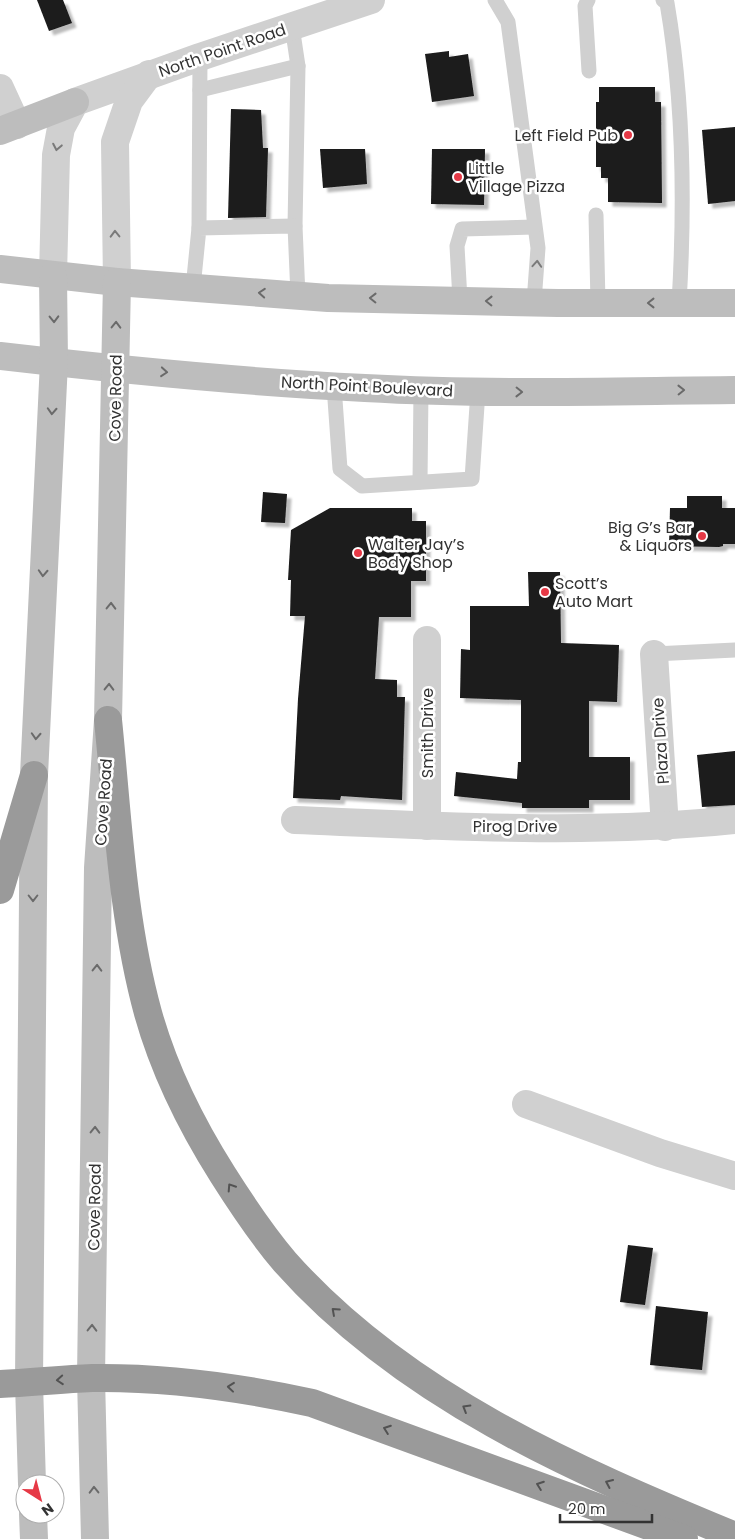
<svg xmlns="http://www.w3.org/2000/svg" width="735" height="1539" viewBox="0 0 735 1539" font-family="Poppins,sans-serif">
<defs>
<filter id="shadow"><feDropShadow dx="4.5" dy="4.5" stdDeviation="1" flood-color="#0004"/></filter>
</defs>
<rect width="100%" height="100%" fill="#fff"/>
<g fill="#1a1a1a" filter="url(#shadow)">
<path d="M37 0H63L72 23 49 31Z"/>
<path d="M449 51V57L468 54 474 96 432 102 425 54Z"/>
<path d="M599 87H655V102H661L662 203 608 202V178H601V167H596V102H599Z"/>
<path d="M231 109 261 110 263 148H268L266 217 228 218Z"/>
<path d="M735 127V201L708 204 702 130Z"/>
<path d="M320 149H365L367 184 323 188Z"/>
<path d="M432 149H485L484 205 431 204Z"/>
<path d="M263 492 287 494 285 523 261 522Z"/>
<path d="M687 496H722V508H735V544H723V546L719 547 669 546 670 508H687Z"/>
<path d="M330 508H412V521H426V581H411V617H379L375 679 397 680V697H405L402 800 341 796 340 800 293 798 298 699 305 616H290L291 580H288L291 530Z"/>
<path d="M528 572H560L561 643 619 645 617 702 589 701V757H630V800H589V808H522V803L454 796 456 772 517 779 518 762H521V700L460 698 461 649 470 650V606H529Z"/>
<path d="M735 751V805L702 807 697 755Z"/>
<path d="M628 1245 653 1248 645 1305 620 1302Z"/>
<path d="M656 1306 708 1312 702 1370 650 1365Z"/>
</g>
<g fill="none" stroke-linecap="round" stroke-linejoin="round">
<g stroke="#d0d0d0" stroke-width="15">
<path d="M495 0 508 22 538 248 534 302"/>
<path d="M588 0 585 6 589 71"/>
<path d="M663 0 667 3C684 102 685 203 679 303"/>
<path d="M292 26 298 66 295 226"/>
<path d="M200 90 298 66"/>
<path d="M596 215 598 303"/>
<path d="M199 228 200 57"/>
<path d="M193 288 199 228 295 226 298 296"/>
<path d="M460 300 457 246 462 229 534 227"/>
<path d="M334 386 340 469 362 486 472 479 478 391"/>
<path d="M420 482 421 390"/>
<path d="M654 654 735 650"/>
</g>
<g stroke="#d0d0d0" stroke-width="28">
<path d="M0 88 17 125"/>
<path d="M654 654 665 827"/>
<path d="M295 820C440 826 590 835 735 820"/>
<path d="M427 826V640"/>
<path d="M526 1104 660 1153 735 1176"/>
</g>
<g stroke="#d0d0d0" stroke-width="28">
<path d="M53 276 56 155 61 128 75 102 200 57 371 0"/>
<path d="M117 282 115 142 129 101 149 74"/>
</g>
<g stroke="#bdbdbd" stroke-width="28">
<path d="M0 131 75 102"/>
<path d="M0 269 117 282 328 298 558 303H735"/>
<path d="M0 356C121 370 243 382 365 388 488 395 612 391 735 390"/>
<path d="M32 1484 29 1383 34 775 54 362 53 276"/>
<path d="M33 1514 34 1539"/>
<path d="M95 1539 91 1378 98 868 108 720 117 282"/>
</g>
<g stroke="#9a9a9a" stroke-width="28">
<path d="M108 720C118 818 122 918 148 1013 164 1070 192 1126 223 1175 242 1205 262 1235 285 1262 404 1396 573 1469 735 1536"/>
<path d="M0 890 34 775"/>
<path d="M0 1384C30 1383 61 1379 92 1378 166 1377 239 1387 312 1403L684 1539"/>
</g>
</g>
<defs><path id="oneway-chevron" d="M-2-3.5L2.5 0L-2 3.5" fill="none" stroke-width="1.6" stroke-linecap="round" stroke-linejoin="round" transform="scale(1.25)"/></defs>
<g stroke="#7a7a7a">
<use href="#oneway-chevron" transform="translate(57 147) rotate(101)"/>
<use href="#oneway-chevron" transform="translate(115 234) rotate(-91)"/>
<use href="#oneway-chevron" transform="translate(537 264) rotate(-86)"/>
</g>
<g stroke="#6a6a6a">
<use href="#oneway-chevron" transform="translate(262 293) rotate(-176)"/>
<use href="#oneway-chevron" transform="translate(373 298) rotate(-179)"/>
<use href="#oneway-chevron" transform="translate(489 301) rotate(-179)"/>
<use href="#oneway-chevron" transform="translate(651 303) rotate(-180)"/>
<use href="#oneway-chevron" transform="translate(54 319) rotate(89)"/>
<use href="#oneway-chevron" transform="translate(116 325) rotate(-89)"/>
<use href="#oneway-chevron" transform="translate(164 372) rotate(5)"/>
<use href="#oneway-chevron" transform="translate(681 390) rotate(-1)"/>
<use href="#oneway-chevron" transform="translate(519 392) rotate(1)"/>
<use href="#oneway-chevron" transform="translate(52 411) rotate(93)"/>
<use href="#oneway-chevron" transform="translate(43 573) rotate(93)"/>
<use href="#oneway-chevron" transform="translate(111 606) rotate(-89)"/>
<use href="#oneway-chevron" transform="translate(109 687) rotate(-89)"/>
<use href="#oneway-chevron" transform="translate(36 736) rotate(93)"/>
<use href="#oneway-chevron" transform="translate(33 898) rotate(90)"/>
<use href="#oneway-chevron" transform="translate(97 968) rotate(-89)"/>
<use href="#oneway-chevron" transform="translate(95 1130) rotate(-89)"/>
<use href="#oneway-chevron" transform="translate(92 1328) rotate(-89)"/>
<use href="#oneway-chevron" transform="translate(94 1490) rotate(-91)"/>
</g>
<g stroke="#525252">
<use href="#oneway-chevron" transform="translate(231 1187) rotate(-123)"/>
<use href="#oneway-chevron" transform="translate(335 1311) rotate(-138)"/>
<use href="#oneway-chevron" transform="translate(60 1380) rotate(176)"/>
<use href="#oneway-chevron" transform="translate(231 1387) rotate(-174)"/>
<use href="#oneway-chevron" transform="translate(466 1408) rotate(-149)"/>
<use href="#oneway-chevron" transform="translate(387 1429) rotate(-160)"/>
<use href="#oneway-chevron" transform="translate(609 1483) rotate(-156)"/>
<use href="#oneway-chevron" transform="translate(540 1485) rotate(-160)"/>
</g>
<g fill="#e63946" stroke="#fff" stroke-width="2">
<circle cx="628" cy="135" r="5"/>
<circle cx="458" cy="177" r="5"/>
<circle cx="702" cy="536" r="5"/>
<circle cx="358" cy="553" r="5"/>
<circle cx="545" cy="592" r="5"/>
</g>
<g text-anchor="middle" stroke-width="5" stroke-linejoin="round" paint-order="stroke">
<g font-size="16" fill="#333" stroke="#fff">
<text transform="translate(222 50) rotate(-19)" y="6">North Point Road</text>
<text transform="translate(367 386) rotate(3)" y="6">North Point Boulevard</text>
<text transform="translate(115 398) rotate(-89)" y="6">Cove Road</text>
<text transform="translate(427 733) rotate(-90)" y="6">Smith Drive</text>
<text transform="translate(660 741) rotate(-94)" y="6">Plaza Drive</text>
<text transform="translate(103 802) rotate(-86)" y="6">Cove Road</text>
<text x="515" y="832">Pirog Drive</text>
<text transform="translate(94 1207) rotate(-89)" y="6">Cove Road</text>
</g>
<g font-size="16" fill="#333" stroke="#fff" text-anchor="start">
<text x="618" y="141" text-anchor="end">Left Field Pub</text>
<text x="468" y="174">Little<tspan x="468" dy="18">Village Pizza</tspan></text>
<text x="692" y="533" text-anchor="end">Big G’s Bar<tspan x="692" dy="18">&amp; Liquors</tspan></text>
<text x="368" y="550">Walter Jay’s<tspan x="368" dy="18">Body Shop</tspan></text>
<text x="555" y="589">Scott’s<tspan x="555" dy="18">Auto Mart</tspan></text>
</g>
</g>
<g transform="translate(40 1499) rotate(144)"><circle r="24" fill="#ffffff" stroke="#adadad"/>
<path d="M0-4L9 19L0 12L-9 19Z" fill="#e63946"/>
<text y="-8" font-size="14" font-weight="bold" text-anchor="middle" fill="#333333">N</text>
</g>
<path d="M560 1514v8h92v-8" fill="none" stroke="#333333" stroke-width="2.5"/>
<text x="568" y="1514" font-size="15" fill="#333333" stroke="#ffffff" stroke-width="4" paint-order="stroke">20 m</text>
</svg>
